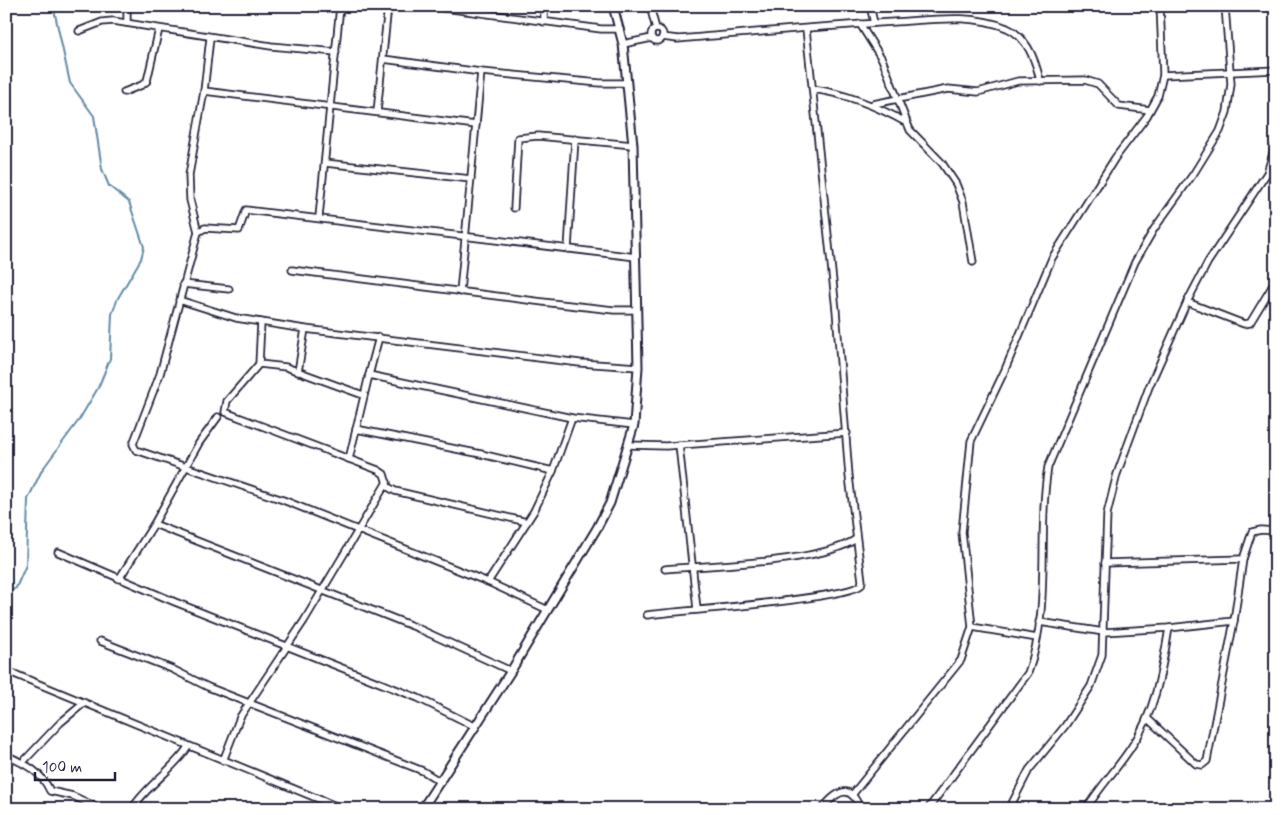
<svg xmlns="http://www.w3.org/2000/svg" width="1282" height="815" viewBox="0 0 1282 815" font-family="Mynerve,sans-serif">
<rect width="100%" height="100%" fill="#fff"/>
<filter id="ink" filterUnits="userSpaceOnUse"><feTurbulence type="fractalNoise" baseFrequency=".02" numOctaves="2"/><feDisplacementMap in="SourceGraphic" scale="10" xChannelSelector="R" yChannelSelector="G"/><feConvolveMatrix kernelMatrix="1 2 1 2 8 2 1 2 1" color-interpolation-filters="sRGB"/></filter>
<g filter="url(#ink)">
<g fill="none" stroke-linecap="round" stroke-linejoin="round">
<path stroke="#628ca6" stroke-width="2" d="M6 594 16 588 26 565 28 499 42 470 79 420 98 388 110 359 112 314 118 298 141 259 144 247 129 202 109 186 102 169 94 116 70 83 55 14V6"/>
<defs>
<g id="minor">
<path d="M127 6V23"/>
<path d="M429 6 601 29H620"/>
<path d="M650 6 656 29"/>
<path d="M870 6 874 23"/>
<path d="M544 22V6"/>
<path d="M860 24 882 59 910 130 942 163 956 184 963 202 973 262"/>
<circle cx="657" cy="35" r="6"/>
<path d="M79 31 102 22 113 21 271 46 336 52"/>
<path d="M662 37 678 39C750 33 822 26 894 22 932 20 971 13 1007 28 1027 37 1036 61 1040 81"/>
<path d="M623 44 652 38"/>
<path d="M383 59 481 72 600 83H625"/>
<path d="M1163 75 1276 70"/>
<path d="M813 89C848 94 877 106 907 123"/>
<path d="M204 91 476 125"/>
<path d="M124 92 142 85 147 81 159 29"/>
<path d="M873 104 948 89 978 92 1018 81 1085 80 1098 84 1119 106 1150 110"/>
<path d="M377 112 388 6"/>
<path d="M325 163 471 179"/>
<path d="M514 208 518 138 538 136 633 145"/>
<path d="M319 217 340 6"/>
<path d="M198 232 190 200 189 175 204 91 210 38"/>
<path d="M568 249 575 139"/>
<path d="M292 270 551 303 614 310H637"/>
<path d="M183 284 229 289"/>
<path d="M460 292 481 72"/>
<path d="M179 300 236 318 305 329 580 363 638 367"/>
<path d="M1187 302 1244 324 1250 323 1276 280"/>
<path d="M261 322 259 364 286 367 363 395"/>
<path d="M6 329V344"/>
<path d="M379 337 369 375 572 418 634 425"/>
<path d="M259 364 227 401 225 412 378 470 384 474 388 487 395 491 527 522"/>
<path d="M298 372 305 329"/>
<path d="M356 429 481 454 553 471"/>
<path d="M628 445 666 446 847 433"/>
<path d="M679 445 697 609"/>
<path d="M349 459 369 375"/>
<path d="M154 524 415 627 511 671"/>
<path d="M58 552 175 602 418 698 476 727"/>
<path d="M1243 559 1252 532 1261 530 1276 531"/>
<path d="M1105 563 1243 559 1234 621 1207 761 1202 765 1196 764 1148 719"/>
<path d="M665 569C710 565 821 563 856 539"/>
<path d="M119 579 154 524 199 443 218 417"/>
<path d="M488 582 534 511 553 471 572 418"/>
<path d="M548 610 488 582 283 500 136 450 133 444 160 374 198 232 205 228 239 230 246 210 636 257"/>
<path d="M647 615C678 611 847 599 861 585L862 581 849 476 836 310 806 29"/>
<path d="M1039 622 1104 632 1169 628 1234 621"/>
<path d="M972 627 1037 638"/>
<path d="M100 641 172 669 208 687 423 771 441 782"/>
<path d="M12 673 343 809"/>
<path d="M6 755C25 764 41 771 50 791L73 796 101 809"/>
<path d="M223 761 240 717 304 621 387 482"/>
<path d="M23 762 60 723 84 703"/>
<path d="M852 795 961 660 972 627 962 532 971 441 1004 372 1052 258 1115 158 1147 116 1158 96 1163 75 1160 6"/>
<path d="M132 809C147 785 173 770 188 747"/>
<path d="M822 809C828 802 842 785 852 795 856 798 858 805 861 809"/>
<path d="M928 809 1028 673C1052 608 1037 534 1048 467L1135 262 1154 229 1194 173 1220 131 1227 112 1231 84 1225 6"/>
<path d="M1009 809 1029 770 1065 726 1091 686 1102 655 1107 514 1117 474 1149 387 1187 302 1208 262 1267 173 1276 143"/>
<path d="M1086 809C1099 788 1116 770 1130 749 1155 714 1162 670 1169 628"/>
</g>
<path id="tertiary" d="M422 809 511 671 597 528 610 503 634 425 638 367 633 145 623 44 613 6"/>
</defs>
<use href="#minor" stroke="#22223b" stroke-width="9"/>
<use href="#tertiary" stroke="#22223b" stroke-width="11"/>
<use href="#minor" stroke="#fff" stroke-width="5.5"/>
<use href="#tertiary" stroke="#fff" stroke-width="7"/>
</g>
</g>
<rect width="1282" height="815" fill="none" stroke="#fff" stroke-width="25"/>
<rect x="12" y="12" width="1257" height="790" fill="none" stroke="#22223b" stroke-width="2" filter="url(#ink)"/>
<path d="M35 772v8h80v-8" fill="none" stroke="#22223b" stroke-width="2.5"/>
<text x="42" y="772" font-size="15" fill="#22223b" stroke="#ffffff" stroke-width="4" paint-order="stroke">100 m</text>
</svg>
